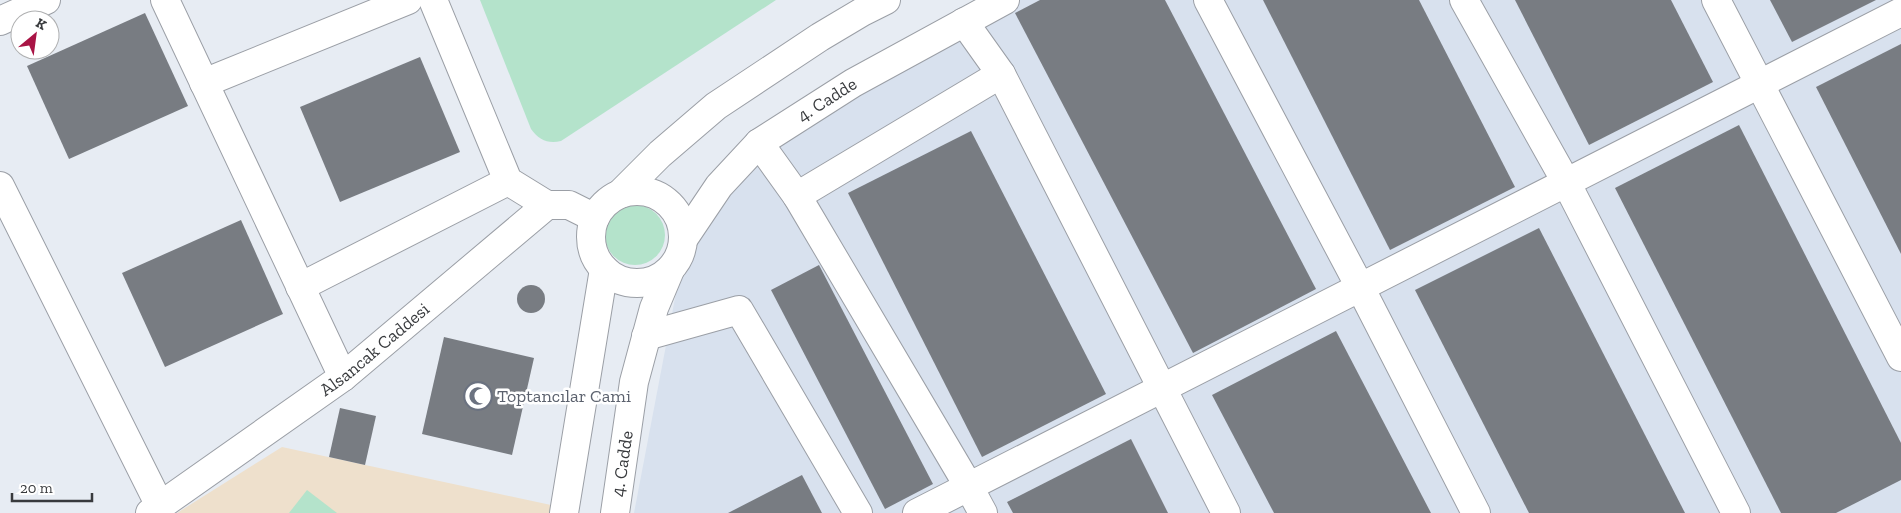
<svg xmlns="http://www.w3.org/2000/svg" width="1901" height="513" viewBox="0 0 1901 513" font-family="'Zilla Slab',serif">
<rect width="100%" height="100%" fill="#e7ecf3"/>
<path fill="#eee0cc" d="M282 447 551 505 550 513H177Z"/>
<path fill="#d8e1ee" d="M979 0H1901V513H634L680 272 685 251 718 189Z"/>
<g fill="#b4e3cb">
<path d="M480 0H776L561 141C548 144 539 140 531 129Z"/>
<circle cx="635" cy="235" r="30"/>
<path d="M307 490 337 513H289Z"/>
</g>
<g fill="#787c82">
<path d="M1040 0H1165L1316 289 1193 353 1015 13Z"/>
<path d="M1263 0H1419L1515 187 1390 250Z"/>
<path d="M1515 0H1671L1713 82 1589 145Z"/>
<path d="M1770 0H1876L1792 42Z"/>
<path d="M145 13 188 106 69 159 27 66Z"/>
<path d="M1901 44V254L1816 87Z"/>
<path d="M420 57 460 152 340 202 300 107Z"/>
<path d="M1739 125 1901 443V480L1836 513H1781L1615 188Z"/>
<path d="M971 131 1106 394 982 457 848 193Z"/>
<path d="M241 220 283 314 165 367 122 273Z"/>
<path d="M1539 228 1685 513H1529L1415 290Z"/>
<path d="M819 265 933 484 885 509 771 290Z"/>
<circle cx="531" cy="299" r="14"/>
<path d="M1336 331 1431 513H1274L1212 395Z"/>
<path d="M444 337 534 358 512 455 422 434Z"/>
<path d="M340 408 376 416 365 465 329 457Z"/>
<path d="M1131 439 1168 513H1013L1007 502Z"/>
<path d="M802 475 822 513H728Z"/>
</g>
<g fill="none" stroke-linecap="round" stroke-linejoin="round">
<defs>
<g id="minor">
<path d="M165 0 343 377"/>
<path d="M433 0 508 181 547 205"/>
<path d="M1208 0 1360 287 1476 513"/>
<path d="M1464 0 1566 182 1736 513"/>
<path d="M1716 0 1901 357"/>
<path d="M0 21 46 0"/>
<path d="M964 22 1001 74 1226 513"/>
<path d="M204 83 408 0"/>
<path d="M759 143 797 196 969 487 983 513"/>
<path d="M0 186 160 506"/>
<path d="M797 196 1001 74"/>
<path d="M300 287 508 181"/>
<path d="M646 336 739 310 858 513"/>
<path id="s1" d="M150 513 343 377 547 205H569L595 218"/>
<path d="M917 513 1901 12"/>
</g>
<g id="major">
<circle cx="637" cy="237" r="46"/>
<path d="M620 194 660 154 716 106 820 37 862 12 886 0"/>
<path id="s2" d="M684 238 719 186 759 143 853 83 1005 0"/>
<path d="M564 513 604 269"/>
<path id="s3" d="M615 513 634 382 654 308 670 270"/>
</g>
</defs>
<use href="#minor" stroke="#9b9fa6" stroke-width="30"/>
<use href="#major" stroke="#9b9fa6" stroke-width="30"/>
<use href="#minor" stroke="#fff" stroke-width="28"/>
<use href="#major" stroke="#fff" stroke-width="28"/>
</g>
<defs>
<symbol id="mosque-ring" viewBox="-11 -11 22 22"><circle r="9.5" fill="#fff" stroke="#6b7280" stroke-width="1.5"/><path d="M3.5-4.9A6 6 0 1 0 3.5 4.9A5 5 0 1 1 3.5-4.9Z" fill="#6b7280"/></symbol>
</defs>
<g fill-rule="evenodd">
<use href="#mosque-ring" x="462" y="380" width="32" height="32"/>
</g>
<g text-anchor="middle" stroke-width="5" stroke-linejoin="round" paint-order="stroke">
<g font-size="18" fill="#383a3d" stroke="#fff">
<text dy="6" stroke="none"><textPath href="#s2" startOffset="202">4. Cadde</textPath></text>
<text dy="6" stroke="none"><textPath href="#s1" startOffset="278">Alsancak Caddesi</textPath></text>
<text dy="6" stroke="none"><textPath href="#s3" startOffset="50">4. Cadde</textPath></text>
</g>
<g font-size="18" fill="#5b616d" stroke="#fff" text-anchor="start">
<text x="497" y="402">Toptancılar Cami</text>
</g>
</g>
<g transform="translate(35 35) rotate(29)"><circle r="24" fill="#ffffff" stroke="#afb0b1"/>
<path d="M0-4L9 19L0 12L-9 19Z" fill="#a91445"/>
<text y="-8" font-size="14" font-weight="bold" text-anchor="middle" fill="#383a3d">K</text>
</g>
<path d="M12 493v8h80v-8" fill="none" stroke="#383a3d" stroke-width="2.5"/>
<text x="20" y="493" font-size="15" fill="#383a3d" stroke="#ffffff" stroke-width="4" paint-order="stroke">20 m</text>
</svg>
